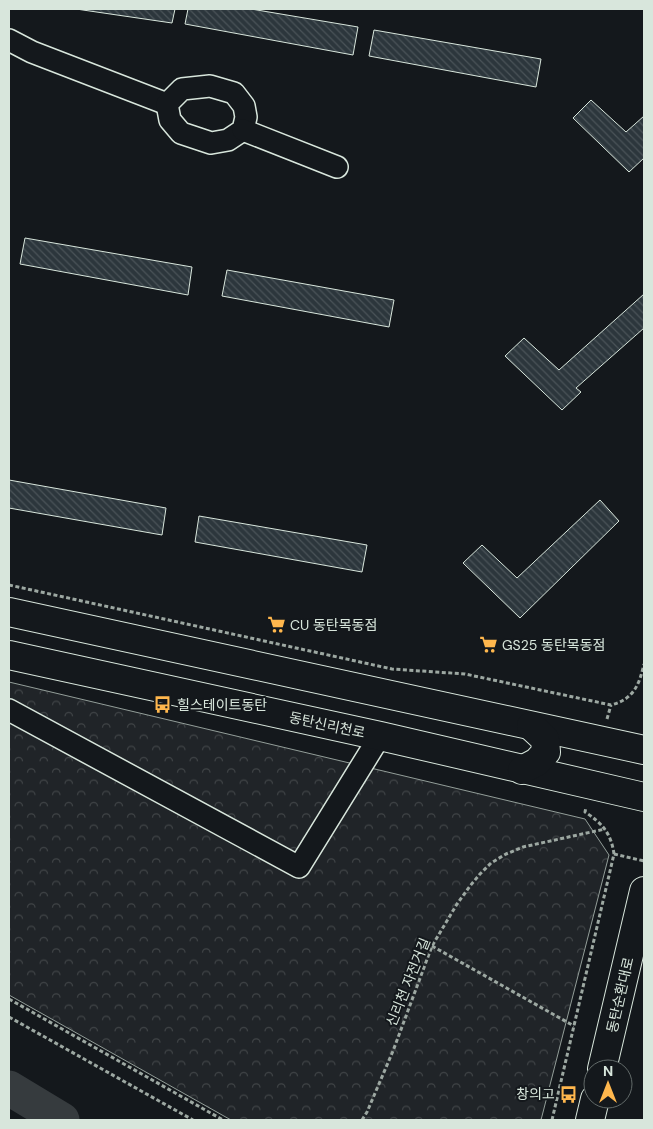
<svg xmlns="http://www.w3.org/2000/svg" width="653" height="1129" viewBox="0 0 653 1129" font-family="'DM Sans','Noto Sans KR',sans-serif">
<defs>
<pattern id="park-crowns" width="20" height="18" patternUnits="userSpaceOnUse" patternTransform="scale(1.25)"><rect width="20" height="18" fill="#202428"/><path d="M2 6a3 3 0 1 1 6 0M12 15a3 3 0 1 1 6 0" fill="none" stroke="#404447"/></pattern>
<pattern id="building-back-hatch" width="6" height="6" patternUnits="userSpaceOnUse" patternTransform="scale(1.25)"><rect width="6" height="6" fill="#2c363c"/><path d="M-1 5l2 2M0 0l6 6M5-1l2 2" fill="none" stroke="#4a5358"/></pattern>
</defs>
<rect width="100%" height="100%" fill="#14181c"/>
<path fill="url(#park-crowns)" stroke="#939e99" d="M9 682 585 819 609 855 541 1120H231L9 995Z"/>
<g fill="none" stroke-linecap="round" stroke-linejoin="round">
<path stroke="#363b3e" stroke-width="35" d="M9 1088 62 1120"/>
</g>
<g fill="url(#building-back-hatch)" stroke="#d8e6dc">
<path d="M76 9H175L172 23Z"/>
<path d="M188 9H251L358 27 353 55 185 24Z"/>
<path d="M374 30 541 59 536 87 369 56Z"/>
<path d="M591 100 626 132 644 116V148L643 149 644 150V158L629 172 573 118Z"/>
<path d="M25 238 192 267 188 295 20 264Z"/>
<path d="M227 270 394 300 389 327 222 296Z"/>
<path d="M644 294V328L576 388 581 392 562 410 505 356 524 338 559 370Z"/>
<path d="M9 480 166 508 162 535 9 508Z"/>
<path d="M600 500 619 521 520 618 463 563 482 545 517 578Z"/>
<path d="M199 516 367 545 362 572 195 542Z"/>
</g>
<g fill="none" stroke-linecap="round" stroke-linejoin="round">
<defs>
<g id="minor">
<path d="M9 40 32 52 167 104"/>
<path d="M210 86 234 93 244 106 246 117 243 130 228 140 211 143 181 133 170 120 167 104 182 89Z"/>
<path d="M243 130 337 167"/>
<path d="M9 710 299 867 380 736"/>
</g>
<g id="major">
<path d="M9 612 644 750"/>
<path d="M9 655 380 736 644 797"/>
<path d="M522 770 537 762 546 752 545 739 531 726"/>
<path d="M602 1069 644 891"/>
<path d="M590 1120 595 1099"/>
</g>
</defs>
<use href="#minor" stroke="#d8e6dc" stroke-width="24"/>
<use href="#major" stroke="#d8e6dc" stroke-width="30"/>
<g stroke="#9da8a2" stroke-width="3" stroke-dasharray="4 2.5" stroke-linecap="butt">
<path d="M9 585 392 669 465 674 611 705C634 699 639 685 644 664"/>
<path d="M607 719 611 705"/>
<path d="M614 854 644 861"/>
<path d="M432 946 574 1026"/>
<path d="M9 999 223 1120"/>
<path d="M9 1017 193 1120"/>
<path d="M362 1120 367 1112 393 1051 432 946 457 904 470 886 480 874 491 863 506 854 523 847 605 829"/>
<path d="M552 1120 614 854C611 833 602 823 585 812L586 807"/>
</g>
<use href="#minor" stroke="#14181c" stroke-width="21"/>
<use href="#major" stroke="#14181c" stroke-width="28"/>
</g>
<defs>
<symbol id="supermarket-bare" viewBox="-9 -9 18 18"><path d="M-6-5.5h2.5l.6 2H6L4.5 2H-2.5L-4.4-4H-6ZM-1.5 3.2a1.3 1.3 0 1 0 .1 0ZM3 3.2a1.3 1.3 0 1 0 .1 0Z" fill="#ffb74d" stroke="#14181c" stroke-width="2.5" paint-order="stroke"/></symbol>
<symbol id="bus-bare" viewBox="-9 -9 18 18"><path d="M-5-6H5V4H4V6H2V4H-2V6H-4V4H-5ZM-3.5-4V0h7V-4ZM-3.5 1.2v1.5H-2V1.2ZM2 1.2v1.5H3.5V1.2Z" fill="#ffb74d" stroke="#14181c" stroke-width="2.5" paint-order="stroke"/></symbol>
</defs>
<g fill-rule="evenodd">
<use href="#supermarket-bare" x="264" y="612" width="25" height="25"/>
<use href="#supermarket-bare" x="476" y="632" width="25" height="25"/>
<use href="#bus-bare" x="150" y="692" width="25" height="25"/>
<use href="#bus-bare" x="556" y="1082" width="25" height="25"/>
</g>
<g text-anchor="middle" stroke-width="4" stroke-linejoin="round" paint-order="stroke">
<g font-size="14" fill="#d8e6dc" stroke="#14181c" text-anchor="start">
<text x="290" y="630">CU 동탄목동점</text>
<text x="502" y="650">GS25 동탄목동점</text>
<text x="177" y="710">힐스테이트동탄</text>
<text x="555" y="1099" text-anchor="end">창의고</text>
</g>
<g font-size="14" fill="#d8e6dc" stroke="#14181c">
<text transform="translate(327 725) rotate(12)" y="5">동탄신리천로</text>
<text transform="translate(408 982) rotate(-68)" y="5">신리천 자전거길</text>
<text transform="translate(620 995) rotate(-77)" y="5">동탄순환대로</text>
</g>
</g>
<rect width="653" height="1129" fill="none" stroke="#d8e6dc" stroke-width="20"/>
<g transform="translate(608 1084)"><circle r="24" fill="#14181c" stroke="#626a69"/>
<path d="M0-4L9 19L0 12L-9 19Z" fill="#ffb74d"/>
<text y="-8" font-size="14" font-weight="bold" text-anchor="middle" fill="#d8e6dc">N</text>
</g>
</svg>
